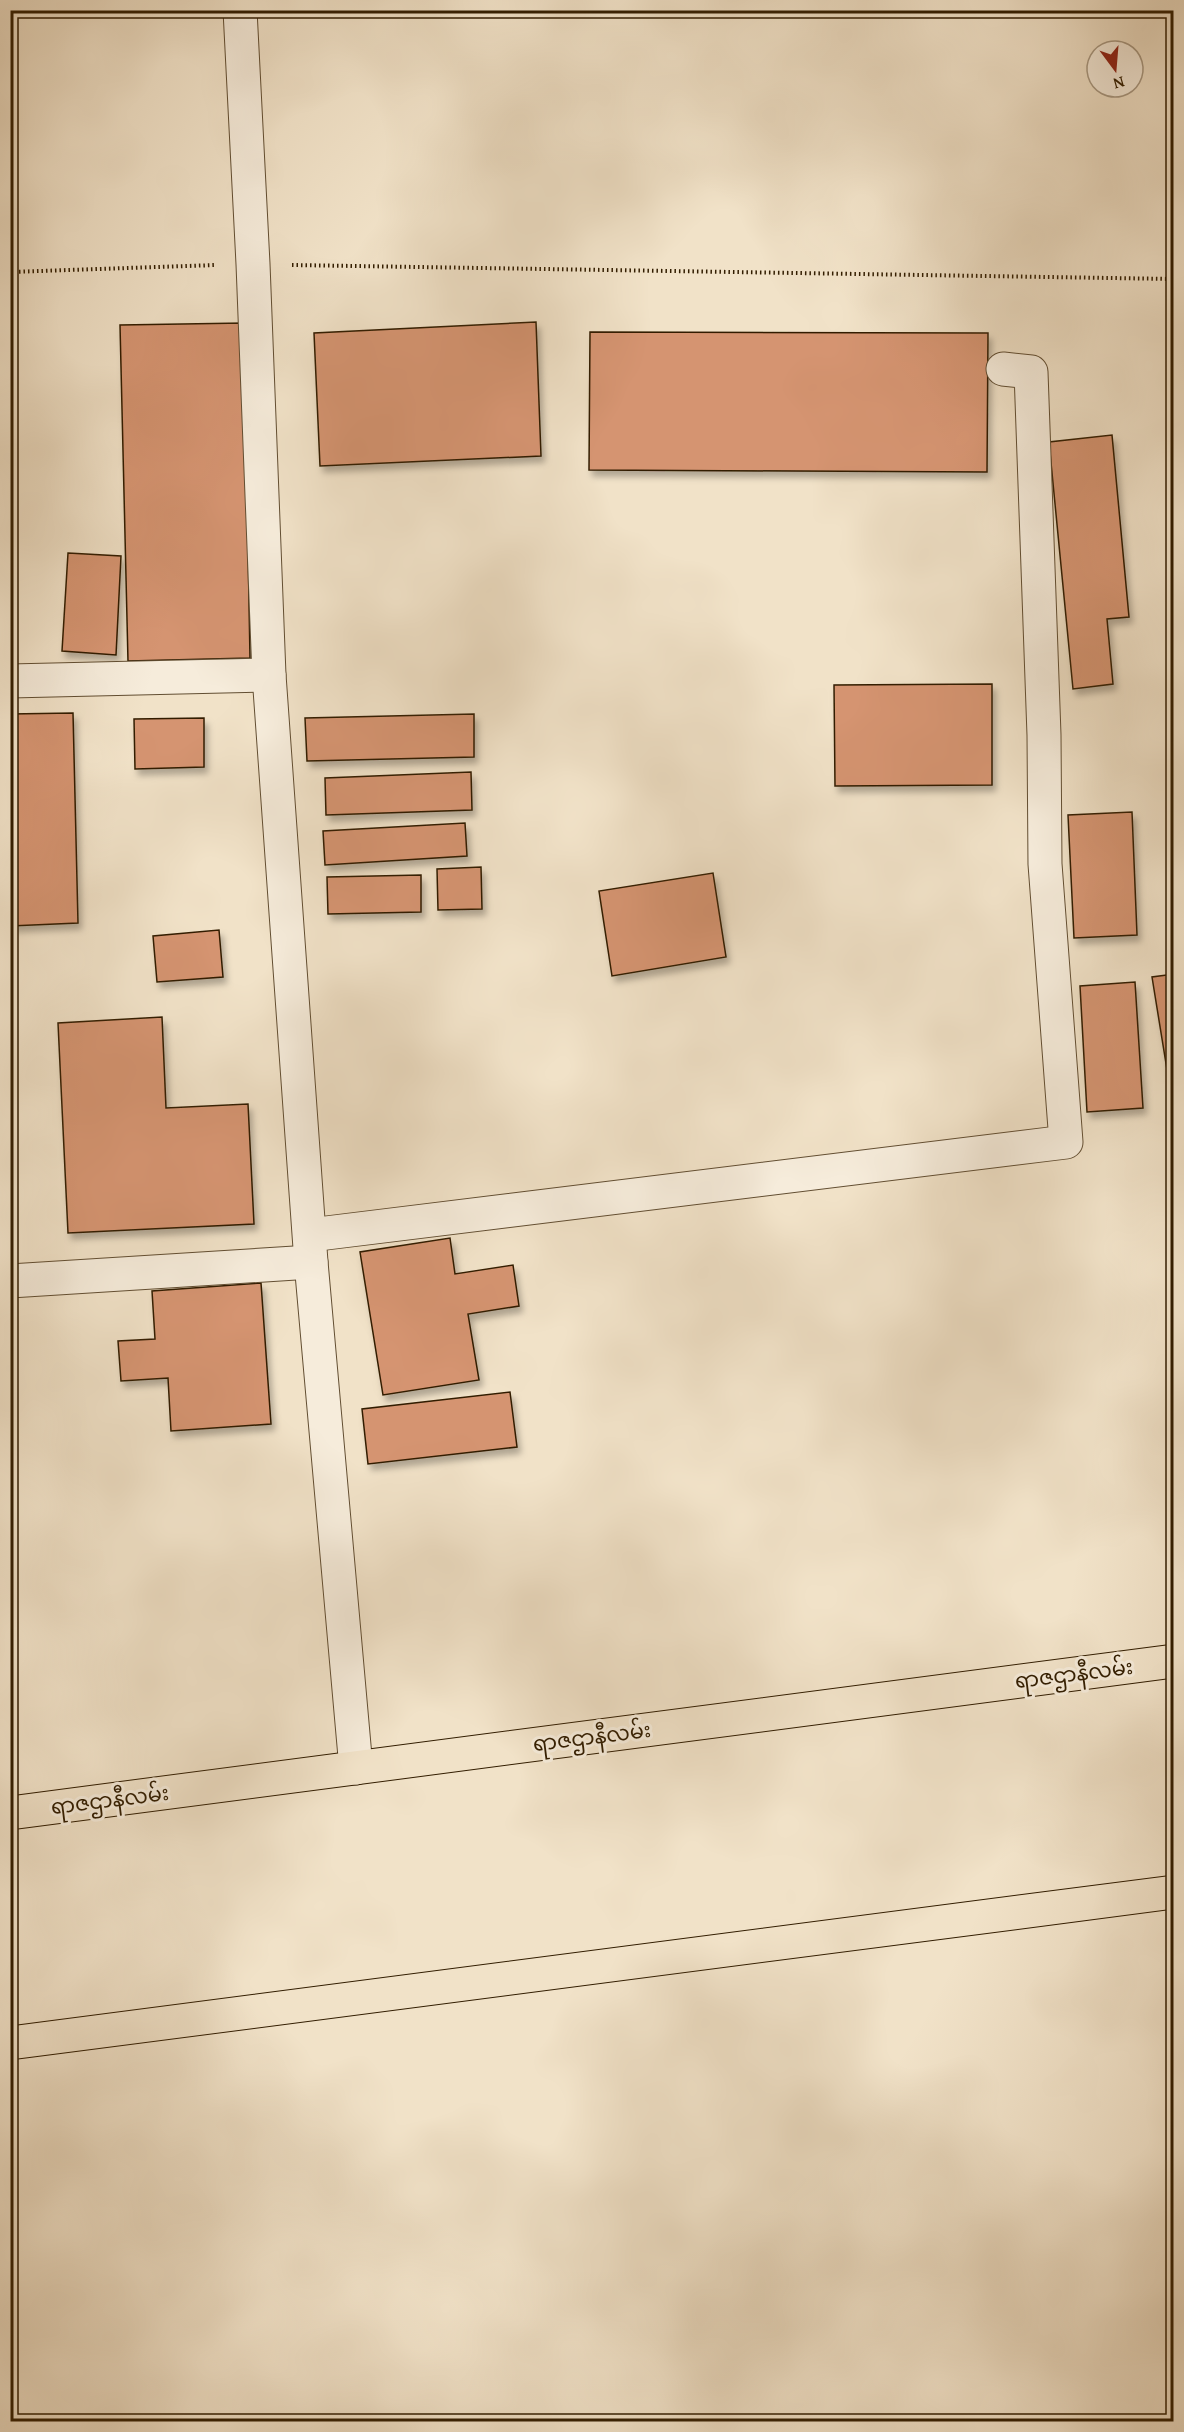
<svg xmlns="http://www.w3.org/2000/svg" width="1184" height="2432" viewBox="0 0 1184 2432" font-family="'Gentium Book Plus','Noto Sans Myanmar',serif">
<defs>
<filter id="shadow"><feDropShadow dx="3.5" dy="6" stdDeviation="3" flood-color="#0004"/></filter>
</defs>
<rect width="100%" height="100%" fill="#f1e2c8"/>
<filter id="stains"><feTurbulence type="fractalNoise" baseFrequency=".00333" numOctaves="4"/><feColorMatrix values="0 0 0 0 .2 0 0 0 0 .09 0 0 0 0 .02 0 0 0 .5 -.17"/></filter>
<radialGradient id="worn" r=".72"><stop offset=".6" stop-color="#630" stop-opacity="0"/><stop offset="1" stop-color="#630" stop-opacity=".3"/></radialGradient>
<g fill="#d59471" stroke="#321d00" stroke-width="1.5" filter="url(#shadow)">
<path d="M536 322 541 456 320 466 314 333Z"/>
<path d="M244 323 250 658 128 661 120 325Z"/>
<path d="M590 332 988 333 987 472 589 470Z"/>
<path d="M1112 435 1129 617 1107 619 1113 684 1073 689 1049 442Z"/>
<path d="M68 553 121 556 116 655 62 651Z"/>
<path d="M992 684V785L835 786 834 685Z"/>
<path d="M73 713 78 923 10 926V714Z"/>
<path d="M474 714V757L307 761 305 718Z"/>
<path d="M204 718V767L135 769 134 719Z"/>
<path d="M471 772 472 810 326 815 325 778Z"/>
<path d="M1132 812 1137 935 1074 938 1068 815Z"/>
<path d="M465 823 467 856 325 865 323 831Z"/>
<path d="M481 867 482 909 438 910 437 869Z"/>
<path d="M713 873 726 957 612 976 599 891Z"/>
<path d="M421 875V912L328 914 327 877Z"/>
<path d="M219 930 223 977 157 982 153 936Z"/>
<path d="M1174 974V1113L1152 977Z"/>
<path d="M1135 982 1143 1108 1087 1112 1080 986Z"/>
<path d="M162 1017 166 1108 248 1104 254 1224 68 1233 58 1023Z"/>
<path d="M450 1238 455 1274 513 1265 519 1306 468 1314 479 1380 383 1395 360 1252Z"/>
<path d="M261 1283 271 1424 171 1431 168 1378 121 1381 118 1341 155 1339 152 1291Z"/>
<path d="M510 1392 517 1447 368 1464 362 1409Z"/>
</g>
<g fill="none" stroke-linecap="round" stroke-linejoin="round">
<defs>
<g id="minor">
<path d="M240 10 253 264 269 675 311 1262 356 1768"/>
<path d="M10 681 269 675"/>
<path d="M310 1235 1066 1142 1045 864 1044 735 1031 372 1003 369"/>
<path d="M10 1281 311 1262"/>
</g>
<g id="major">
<path d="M10 1813 1174 1661"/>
<path d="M10 2043 1174 1892"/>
</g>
</defs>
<use href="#minor" stroke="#624e32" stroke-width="35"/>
<use href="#major" stroke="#321d00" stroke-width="35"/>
<g stroke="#321d00" stroke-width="4" stroke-dasharray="1.5 3" stroke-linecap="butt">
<path d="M292 265 1174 279"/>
<path d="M10 272 216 265"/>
</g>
<use href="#minor" stroke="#f6ecdb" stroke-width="33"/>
<use href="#major" stroke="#f1e2c8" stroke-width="33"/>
</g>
<g text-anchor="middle" stroke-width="6" stroke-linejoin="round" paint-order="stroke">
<g font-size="21" fill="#321d00" stroke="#f6ecdb">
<text transform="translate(1074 1674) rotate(-7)" y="7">ရာဇဌာနီလမ်း</text>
<text transform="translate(592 1737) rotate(-7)" y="7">ရာဇဌာနီလမ်း</text>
<text transform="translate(110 1800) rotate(-7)" y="7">ရာဇဌာနီလမ်း</text>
</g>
</g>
<rect width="1184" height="2432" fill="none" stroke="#f1e2c8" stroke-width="36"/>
<rect x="12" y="12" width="1160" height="2408" fill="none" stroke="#321d00" stroke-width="3"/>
<rect x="18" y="18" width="1148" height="2396" fill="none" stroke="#321d00" stroke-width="1.5"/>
<g transform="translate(1115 69) rotate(164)"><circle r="28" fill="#f6ecdb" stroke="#a89983" stroke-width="1.5"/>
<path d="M0-4.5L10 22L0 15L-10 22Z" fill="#8f2418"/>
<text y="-9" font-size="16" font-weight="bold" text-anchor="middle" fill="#321d00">N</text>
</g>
<rect width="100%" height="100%" filter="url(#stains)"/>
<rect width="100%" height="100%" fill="url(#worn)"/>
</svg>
